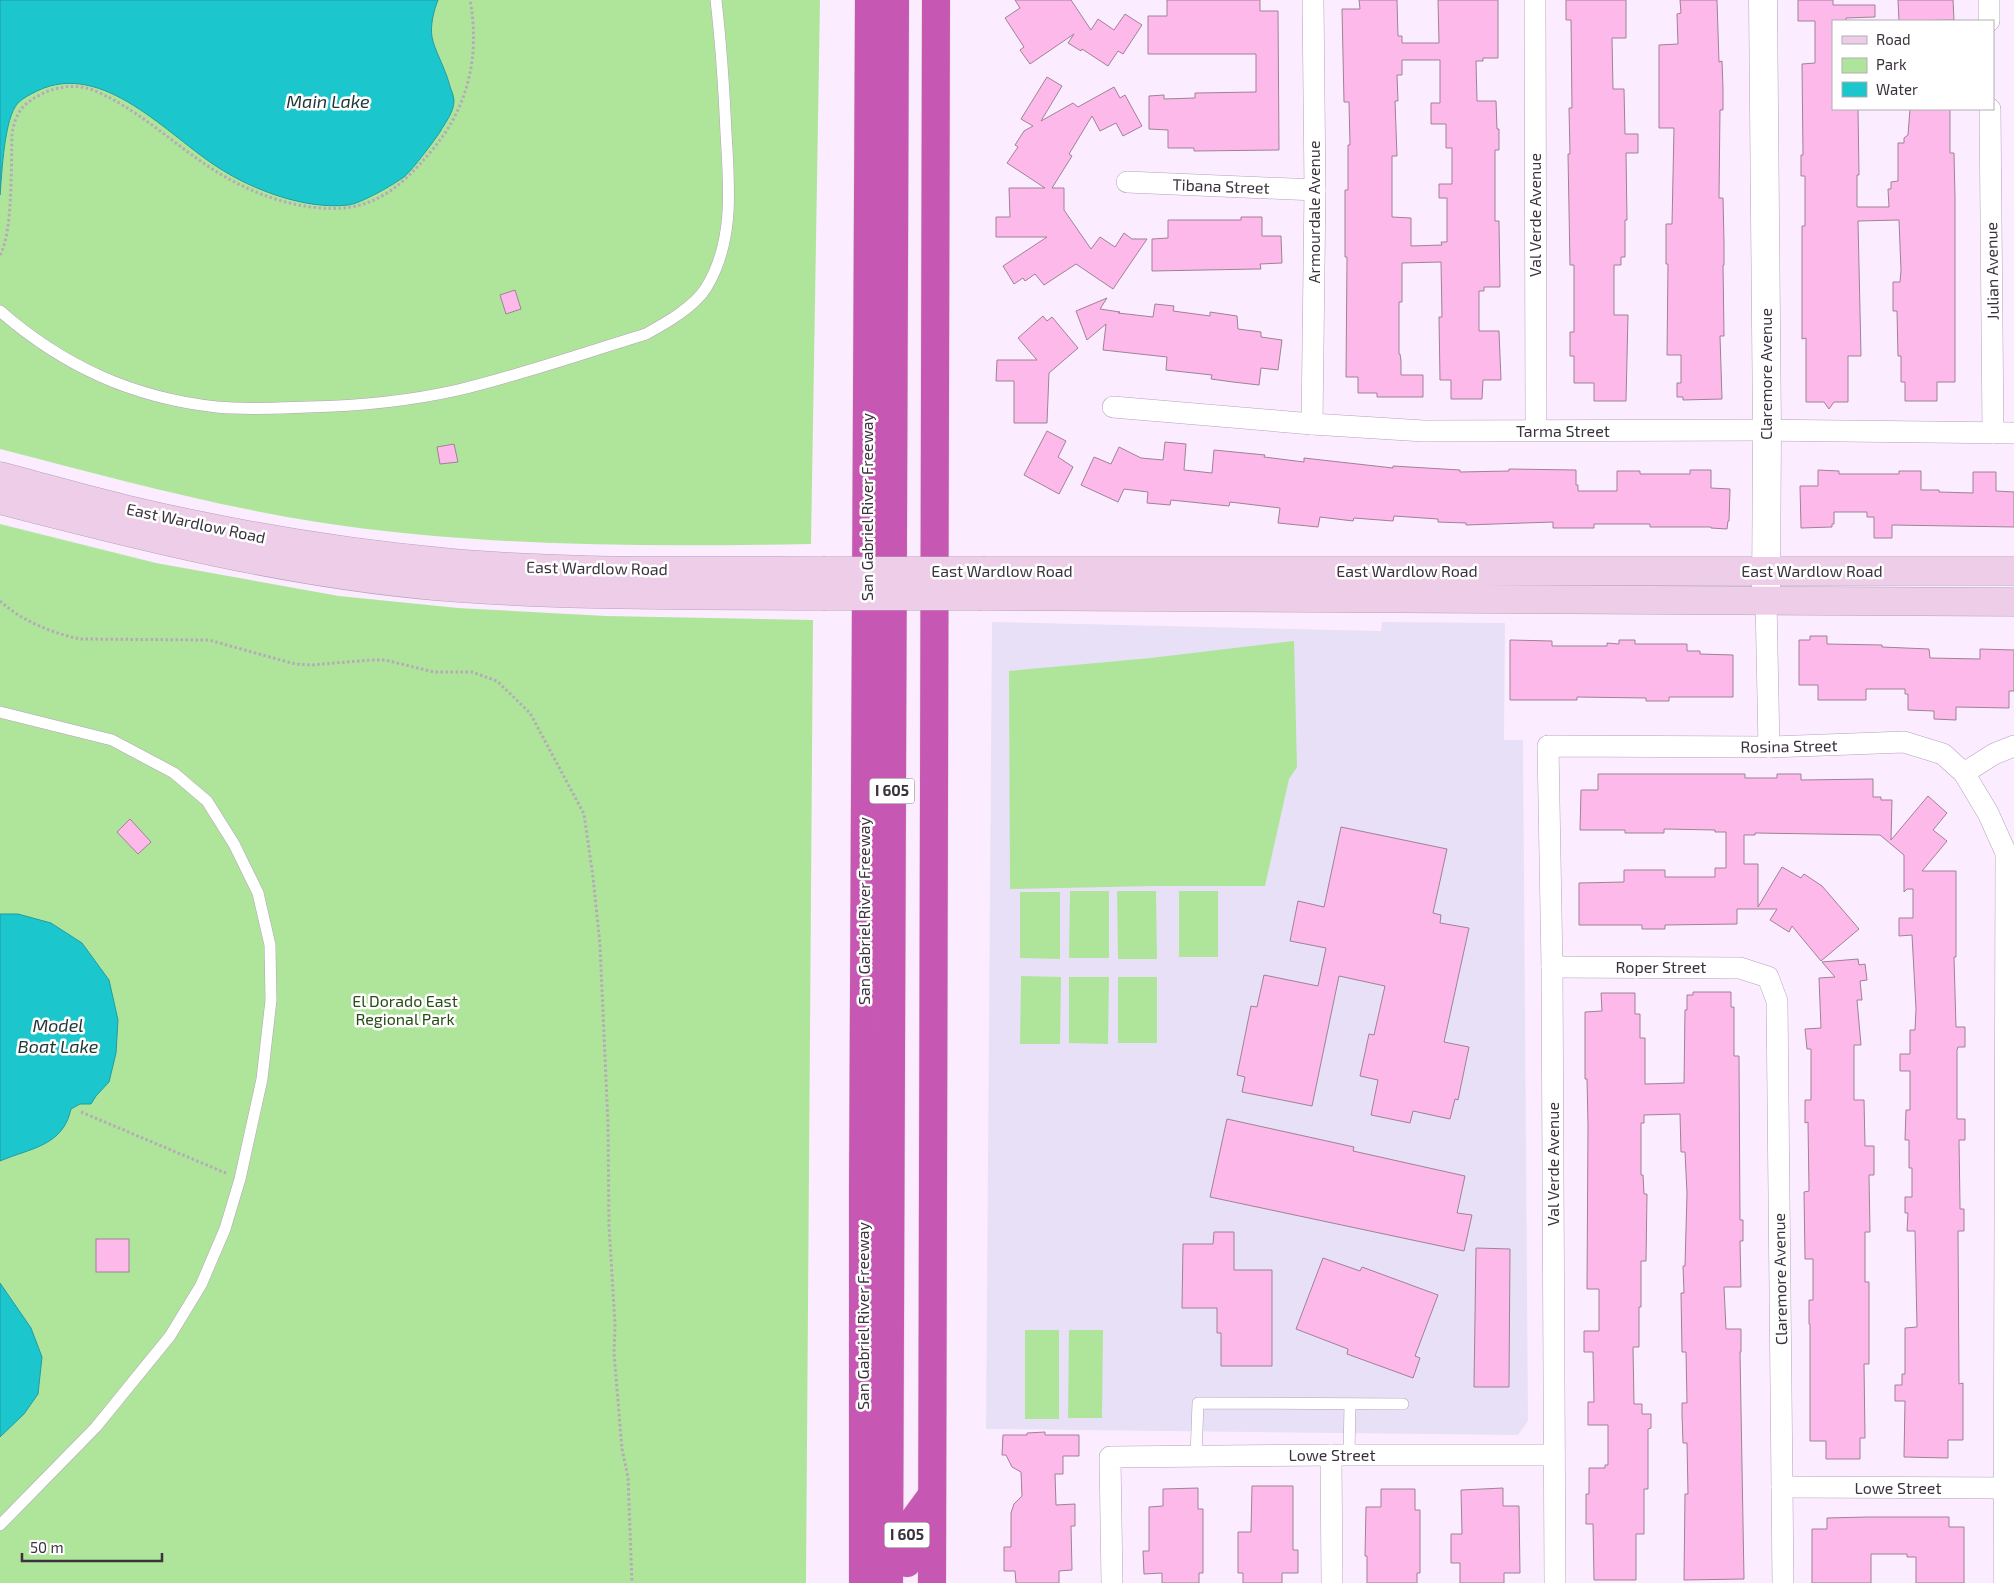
<svg xmlns="http://www.w3.org/2000/svg" width="2014" height="1583" viewBox="0 0 2014 1583" font-family="'Exo 2',sans-serif">
<rect width="100%" height="100%" fill="#fbedff"/>
<path fill="#e8e0f6" d="M992 622 1381 631 1382 622 1505 623 1504 740H1523L1528 1421 1518 1435 986 1429Z"/>
<g fill="#afe59a">
<path d="M0 0H820L811 544C647 547 480 547 317 522 210 505 105 476 0 449Z"/>
<path d="M0 524 156 563 339 596 458 608 606 616 813 620 806 1583H0Z"/>
<path d="M1294 641 1297 767 1289 779 1265 886H1154L1010 889 1009 671 1151 658Z"/>
<path d="M1070 891H1109V958H1069Z"/>
<path d="M1117 891H1156L1157 959H1118Z"/>
<rect x="1179" y="891" width="39" height="66"/>
<path d="M1020 892H1060V959L1020 958Z"/>
<path d="M1021 976 1061 977 1060 1044H1020Z"/>
<path d="M1069 977H1109L1108 1044 1069 1043Z"/>
<rect x="1118" y="977" width="39" height="66"/>
<rect x="1025" y="1330" width="34" height="89"/>
<path d="M1069 1330H1103L1102 1418H1068Z"/>
</g>
<g fill="#1bc7cd" stroke="#259aa2">
<path d="M0 0H438C434 10 430 25 432 37 434 49 445 68 449 83 450 88 454 95 454 101 454 112 445 123 440 132 434 141 413 169 405 176 395 184 360 204 348 205 306 210 253 190 219 168 168 136 103 59 37 91 31 94 23 98 18 103 4 118 2 173 0 195Z"/>
<path d="M0 914H18L51 923 82 943 109 980 118 1020 116 1053 109 1082 96 1096 91 1104H80L71 1109C63 1146 31 1148 0 1161Z"/>
<path d="M0 1283 31 1328 42 1357 38 1394 24 1414 0 1437Z"/>
</g>
<g fill="#fdb9ea" stroke="#9f8296" fill-rule="evenodd">
<path d="M1015 0H1071L1091 30 1098 19 1114 30 1125 14 1142 25 1123 54 1118 51 1108 66 1082 49 1081 51 1068 43 1074 34 1030 64 1020 50 1024 47 1005 18 1020 8Z"/>
<path d="M1167 0H1260V11H1278L1279 150 1194 151V148H1168V130L1149 129V96L1164 95V99L1195 98V93L1256 92V54H1148V16H1167Z"/>
<path d="M1359 0H1397L1398 36H1402V43H1439L1438 0H1498V58H1483V61H1476L1477 101H1496L1497 129H1499V150H1495V221H1499L1500 287H1484V291H1479V331H1499L1501 380H1483L1482 399H1451V380H1440L1439 317H1442L1441 262 1402 263V302H1399V354H1400L1401 361V375H1423V397H1377V393H1358V377H1346L1347 257H1345V190H1348V145H1350L1349 102H1344L1342 9H1360ZM1402 60H1440V103H1431V124H1446V148H1452V184H1439V198H1447V242H1441L1442 245 1411 246V218L1392 217V156H1397L1395 101H1398L1397 75H1402Z"/>
<path d="M1566 0H1626V38H1612L1613 89H1624L1625 134H1638V153H1626L1627 220H1625V257H1621V265H1614V315H1628L1626 401H1594V383H1574V356H1570V332H1574V265H1570L1568 154H1570L1569 108H1572L1571 20H1566Z"/>
<path d="M1680 0H1717L1719 62 1722 61 1723 88V110H1720L1719 198H1723L1724 243V265H1723L1724 336H1720L1722 399 1683 400V397H1677V383H1681V355H1667L1668 264H1666V224H1672L1674 128H1659V45L1678 44 1677 14 1681 13Z"/>
<path d="M1798 0H1833V5H1875V17L1846 18V21H1833V109H1858L1859 175H1857V207H1889L1888 189H1891V182L1898 181V143H1904V138L1908 135 1910 109H1950V153H1954L1955 198V382H1937V401H1905V382H1901V356H1898L1897 311H1893V282H1900L1901 270 1899 220 1858 221 1861 356H1848V402H1834L1829 409 1824 402H1806V338L1802 339V226H1805V176H1801V155H1803L1802 64 1815 63V21H1798Z"/>
<path d="M1898 0H1953L1954 20 1899 21Z"/>
<path d="M1047 77 1062 86 1041 121 1073 103 1078 107 1114 87 1120 98 1125 95 1142 126 1123 136 1116 123 1100 131 1092 116 1069 154 1072 156 1052 188H1064V210L1091 249 1100 237 1115 247 1124 233 1132 239H1147L1113 289 1076 264 1044 285 1035 274 1025 281 1023 278 1014 284 1003 266 1047 237H996V217H1010L1009 188H1045L1007 163 1018 147 1015 145 1024 131 1033 126 1021 119Z"/>
<path d="M1241 217H1262V236H1281L1282 263 1260 264 1261 269H1257L1152 271V239L1168 238V220H1241Z"/>
<path d="M515 290 521 309 506 314 500 295Z"/>
<path d="M1107 298 1100 309 1120 312 1118 313 1153 317 1155 304 1174 306 1173 311 1210 316V312L1237 316 1238 329 1261 332V337L1282 340 1278 370 1261 368 1259 385 1233 382 1211 379 1212 375 1166 370 1167 357 1103 350 1106 324 1087 340 1076 311Z"/>
<path d="M1043 316 1047 321 1052 317 1078 348 1049 373 1047 423H1014V381H996L997 360H1037L1018 338Z"/>
<path d="M1047 431 1066 441 1058 457 1073 467 1059 494 1024 475Z"/>
<path d="M1165 442 1186 444 1184 470 1212 473 1214 450 1265 455 1264 457 1304 462V458L1393 468V466L1460 470V472L1509 471V469L1576 470V485H1578V491H1617V471H1640V474H1690V470H1711V488L1730 489 1729 521H1728L1727 529 1711 528V527H1650V524H1594V528H1553V522L1466 525V523L1438 522V519L1394 516 1393 521 1354 518 1353 521 1320 517 1318 527 1278 523 1280 508 1230 502 1229 506 1171 500 1170 505 1147 503 1148 492 1124 489 1118 502 1081 485 1094 457 1111 464 1119 447 1141 458 1163 460Z"/>
<path d="M454 444 458 462 440 464 437 447Z"/>
<path d="M1818 470 1839 471V474H1899V471H1921V490H1939V492L1973 493V472H1996V491L2014 492V527L1892 525V538H1874V517H1867V512H1834V524H1832V527L1801 528 1800 486H1818Z"/>
<path d="M1810 636H1827V644L1882 645V647L1929 649 1930 658 1980 659V649L2014 650V691H2009V708L1956 707V720L1934 719V711L1908 710V694H1905V689H1866V700H1818V685H1799V640H1810Z"/>
<path d="M1510 640 1552 641V646H1607V643L1619 644V640H1635V644H1687V651H1700V654L1733 655V697H1669V701H1646V698L1577 697V700H1510Z"/>
<path d="M1598 774H1745V778H1777V774H1801V780L1873 779V797H1881V800H1892L1891 840 1928 796 1947 813 1933 830 1947 841 1922 871H1956V957H1954L1956 1027H1965V1047H1958L1957 1050V1119H1965V1140H1959L1960 1205V1209H1964V1231H1958L1959 1384 1963 1383V1440H1948V1458L1904 1457 1905 1401H1895V1385H1902V1374H1905V1328L1917 1327 1915 1231H1907L1908 1213H1905V1197H1912V1168H1909V1140H1905L1906 1110H1910V1071H1900V1054H1910V1030H1915L1916 1009 1912 935 1899 936V918H1913V889H1907L1904 892V855L1880 835 1755 833V835H1744V864H1758V907L1782 867 1801 878 1804 874 1822 886 1859 929 1821 961 1792 926 1789 932 1770 920 1777 909H1737V924L1665 925V929H1642V925H1579V883L1624 882V870H1665V877H1715V868H1726V832H1715V830L1664 829V833H1625V830H1580L1581 790H1598Z"/>
<path d="M130 819 151 842 138 854 117 832Z"/>
<path d="M1341 827 1447 849 1433 913 1441 915 1440 923 1469 928 1444 1042 1469 1047 1458 1100 1455 1099 1450 1119 1413 1111 1410 1123 1371 1115 1378 1080 1360 1076 1369 1034 1374 1035 1385 986 1339 976 1312 1106 1242 1092 1245 1077 1237 1075 1251 1006 1257 1007 1264 975 1318 986 1326 948 1290 941 1298 901 1324 907Z"/>
<path d="M1858 959 1859 965 1865 964 1867 980 1860 981 1862 1000H1857L1861 1045H1854V1100H1864L1865 1146H1874V1175H1869L1870 1232H1865V1282H1869V1364H1864L1865 1438H1860V1459H1826V1441H1810V1324H1809V1300H1813V1259H1805L1804 1192 1809 1191 1808 1122 1805 1123V1100H1811V1049H1807L1805 1029 1821 1028 1819 978 1835 977 1822 962Z"/>
<path d="M1693 992H1731V1007H1734V1056H1739L1740 1220H1743V1241H1740L1741 1287H1724L1726 1329H1741V1352H1740L1744 1579 1684 1580 1685 1494H1688L1687 1443H1683L1682 1415V1403H1687L1686 1352H1682L1681 1293H1684L1683 1266H1685L1687 1193 1685 1152H1681L1680 1114 1644 1115V1123H1641V1175H1643L1644 1194H1647L1646 1261H1641V1307H1639V1347H1633L1634 1404H1642V1414H1651V1428L1648 1429V1489H1644V1534H1636V1580H1594L1593 1524H1586V1494H1589V1468H1605V1465H1608V1425H1588V1402H1594L1593 1352H1584V1331H1599V1289H1587L1588 1125 1587 1079H1585V1012L1602 1011 1601 993H1635V1014H1640V1038H1645V1084L1684 1083 1685 1010H1687V995H1693Z"/>
<path d="M1227 1119 1354 1147 1353 1151 1465 1176 1457 1213 1472 1215 1464 1251 1210 1197Z"/>
<path d="M1214 1232H1234V1270H1272V1366H1221V1333H1217V1308H1182L1183 1244H1213Z"/>
<rect x="96" y="1239" width="33" height="33"/>
<path d="M1476 1248 1510 1249 1509 1387H1474Z"/>
<path d="M1323 1258 1360 1271 1362 1267 1438 1295 1415 1356 1420 1358 1413 1378 1347 1354 1348 1349 1296 1329Z"/>
<path d="M1045 1432V1435H1079V1456H1063V1474H1055L1056 1505 1075 1504V1526H1071L1072 1570 1059 1571V1583H1016L1015 1571H1004V1547H1011V1513L1014 1504 1022 1496 1021 1472 1012 1467 1006 1455H1002L1003 1435H1027V1433Z"/>
<path d="M1252 1486H1293V1550H1298V1573H1282V1583H1243V1573H1238V1532H1251Z"/>
<path d="M1198 1488V1509H1203V1573H1199V1583H1162V1573L1144 1574 1143 1551H1149V1507L1163 1506V1489Z"/>
<path d="M1503 1488V1506H1519L1520 1573H1504V1583H1460V1563H1451V1534H1462L1461 1490Z"/>
<path d="M1381 1489H1415V1510H1420V1573H1417V1583H1367V1556H1365L1366 1507H1381Z"/>
<path d="M1867 1517H1949V1527H1964V1583H1916V1557H1907V1554H1871V1583H1812V1529H1827V1518Z"/>
</g>
<g fill="none" stroke-linecap="round" stroke-linejoin="round">
<defs>
<g id="service">
<path d="M0 311C63 366 133 398 217 407 247 410 278 408 308 407 357 406 409 401 458 390 521 375 584 353 646 334 666 323 694 307 706 288 735 241 729 185 726 133 724 88 721 44 716 0"/>
<path d="M0 712 112 740 174 773 207 801 234 844 258 893 270 945 271 1000 262 1079 240 1179 225 1229 201 1285 170 1336 96 1427 0 1525"/>
<path d="M1349 1455 1350 1404"/>
<path d="M1196 1456 1198 1403 1403 1404"/>
</g>
<g id="minor">
<path d="M1535 0 1536 430"/>
<path d="M1989 0V21"/>
<path d="M1990 109 1993 433"/>
<path d="M1127 182 1315 190"/>
<path d="M1113 407 1312 424 1424 431 1767 430 2014 433"/>
<path d="M1312 424 1315 190 1313 0"/>
<path d="M1766 601 1769 747"/>
<path d="M1964 773 1988 813 2006 853 2004 1583"/>
<path d="M1552 967 1740 968 1768 977 1777 1001 1783 1583"/>
<path d="M1331 1455 1332 1583"/>
<path d="M1782 1487 2014 1488"/>
<path d="M1112 1583 1110 1457 1331 1455H1554"/>
<path d="M1555 1583 1552 967 1548 746 1769 747 1904 742 1943 754 1964 773 1994 754 2014 746"/>
</g>
<path id="tertiary" d="M1763 0 1767 430 1766 601"/>
<g id="secondary">
<path d="M0 476C42 487 83 499 125 509 230 534 336 552 443 562 569 574 697 570 823 571"/>
<path d="M0 500C142 537 287 573 434 586 563 597 694 595 823 596"/>
<path d="M985 571H2014"/>
<path d="M981 596 2014 602"/>
</g>
<g id="motorway">
<path d="M907 1563V1529L932 1495"/>
<path d="M863 1583V1192L869 0"/>
<path d="M889 1583 895 0"/>
<path d="M932 1583 936 0"/>
</g>
</defs>
<use href="#service" stroke="#b6a0bb" stroke-width="12"/>
<use href="#minor" stroke="#b6a0bb" stroke-width="22"/>
<use href="#tertiary" stroke="#b6a0bb" stroke-width="29"/>
<use href="#secondary" stroke="#b6a0bb" stroke-width="29"/>
<use href="#motorway" stroke="#dcdadc" stroke-width="29"/>
<g stroke="#b6aaba" stroke-width="3" stroke-dasharray="2.5 2.5" stroke-linecap="butt">
<path d="M0 255C13 233 11 163 12 134 15 115 21 105 38 96 52 88 70 84 86 88 94 89 103 95 110 98 150 119 183 152 222 175 249 191 280 203 311 207 369 215 398 191 433 149 469 106 480 54 470 0"/>
<path d="M0 601C22 621 52 633 80 639L209 640 295 664 311 665 371 660H385L434 672H472L497 681 530 713 584 814 593 877 600 945 608 1124 609 1225 615 1325 614 1353 622 1449 628 1477 632 1583"/>
<path d="M81 1112 228 1174"/>
</g>
<use href="#service" stroke="#fff" stroke-width="11"/>
<use href="#minor" stroke="#fff" stroke-width="21"/>
<use href="#tertiary" stroke="#fff" stroke-width="28"/>
<use href="#secondary" stroke="#eecde8" stroke-width="28"/>
<use href="#motorway" stroke="#c657b2" stroke-width="28"/>
<defs>
<g id="secondary-bridge">
<path d="M823 571H985"/>
<path d="M823 596H981"/>
</g>
</defs>
<use href="#secondary-bridge" stroke="#b6a0bb" stroke-width="29" stroke-linecap="butt"/>
<use href="#secondary-bridge" stroke="#eecde8" stroke-width="28"/>
</g>
<g text-anchor="middle" stroke-width="5" stroke-linejoin="round" paint-order="stroke">
<g fill="#fff" stroke="#767078" stroke-width="1">
<rect x="869.5" y="778.5" width="45" height="25" rx="4"/>
<rect x="884.5" y="1522.5" width="45" height="25" rx="4"/>
</g>
<g font-size="15" font-weight="bold" fill="#3b323e">
<text x="892" y="796">I 605</text>
<text x="907" y="1540">I 605</text>
</g>
<g font-size="16" fill="#3b323e" stroke="#fff">
<text transform="translate(1221 186) rotate(2)" y="6">Tibana Street</text>
<text transform="translate(1314 212) rotate(-90)" y="6">Armourdale Avenue</text>
<text transform="translate(1535 215) rotate(-90)" y="6">Val Verde Avenue</text>
<text transform="translate(1992 271) rotate(-91)" y="6">Julian Avenue</text>
<text transform="translate(1766 374) rotate(-90)" y="6">Claremore Avenue</text>
<text x="1563" y="437">Tarma Street</text>
<text transform="translate(867 507) rotate(-90)" y="6">San Gabriel River Freeway</text>
<text transform="translate(196 523) rotate(12)" y="6">East Wardlow Road</text>
<text transform="translate(597 568) rotate(1)" y="6">East Wardlow Road</text>
<text x="1002" y="577">East Wardlow Road</text>
<text x="1407" y="577">East Wardlow Road</text>
<text x="1812" y="577">East Wardlow Road</text>
<text transform="translate(1789 746) rotate(-1)" y="6">Rosina Street</text>
<text transform="translate(864 911) rotate(-90)" y="6">San Gabriel River Freeway</text>
<text x="1661" y="973">Roper Street</text>
<text transform="translate(1553 1164) rotate(-90)" y="6">Val Verde Avenue</text>
<text transform="translate(1780 1279) rotate(-91)" y="6">Claremore Avenue</text>
<text transform="translate(863 1316) rotate(-90)" y="6">San Gabriel River Freeway</text>
<text x="1332" y="1461">Lowe Street</text>
<text x="1898" y="1494">Lowe Street</text>
</g>
<g font-size="16" fill="#264b14" stroke="#fff">
<text x="405" y="1007">El Dorado East<tspan x="405" dy="18">Regional Park</tspan></text>
</g>
<g font-size="18" font-style="italic" fill="#1e3637" stroke="#fff">
<text x="328" y="108">Main Lake</text>
<text x="58" y="1032">Model<tspan x="58" dy="21">Boat Lake</tspan></text>
</g>
</g>
<rect x="1832" y="20" width="162" height="90" fill="#ffffff" stroke="#b1adb2"/>
<rect x="1842" y="36" width="25" height="8" fill="#eecde8" stroke="#b1adb2"/>
<text x="1876" y="45" font-size="15" fill="#3b323e">Road</text>
<rect x="1842" y="58" width="25" height="15" fill="#afe59a" stroke="#b1adb2"/>
<text x="1876" y="70" font-size="15" fill="#3b323e">Park</text>
<rect x="1842" y="82" width="25" height="15" fill="#1bc7cd" stroke="#b1adb2"/>
<text x="1876" y="95" font-size="15" fill="#3b323e">Water</text>
<path d="M22 1553v8h140v-8" fill="none" stroke="#3b323e" stroke-width="2.5"/>
<text x="30" y="1553" font-size="15" fill="#3b323e" stroke="#ffffff" stroke-width="4" paint-order="stroke">50 m</text>
</svg>
